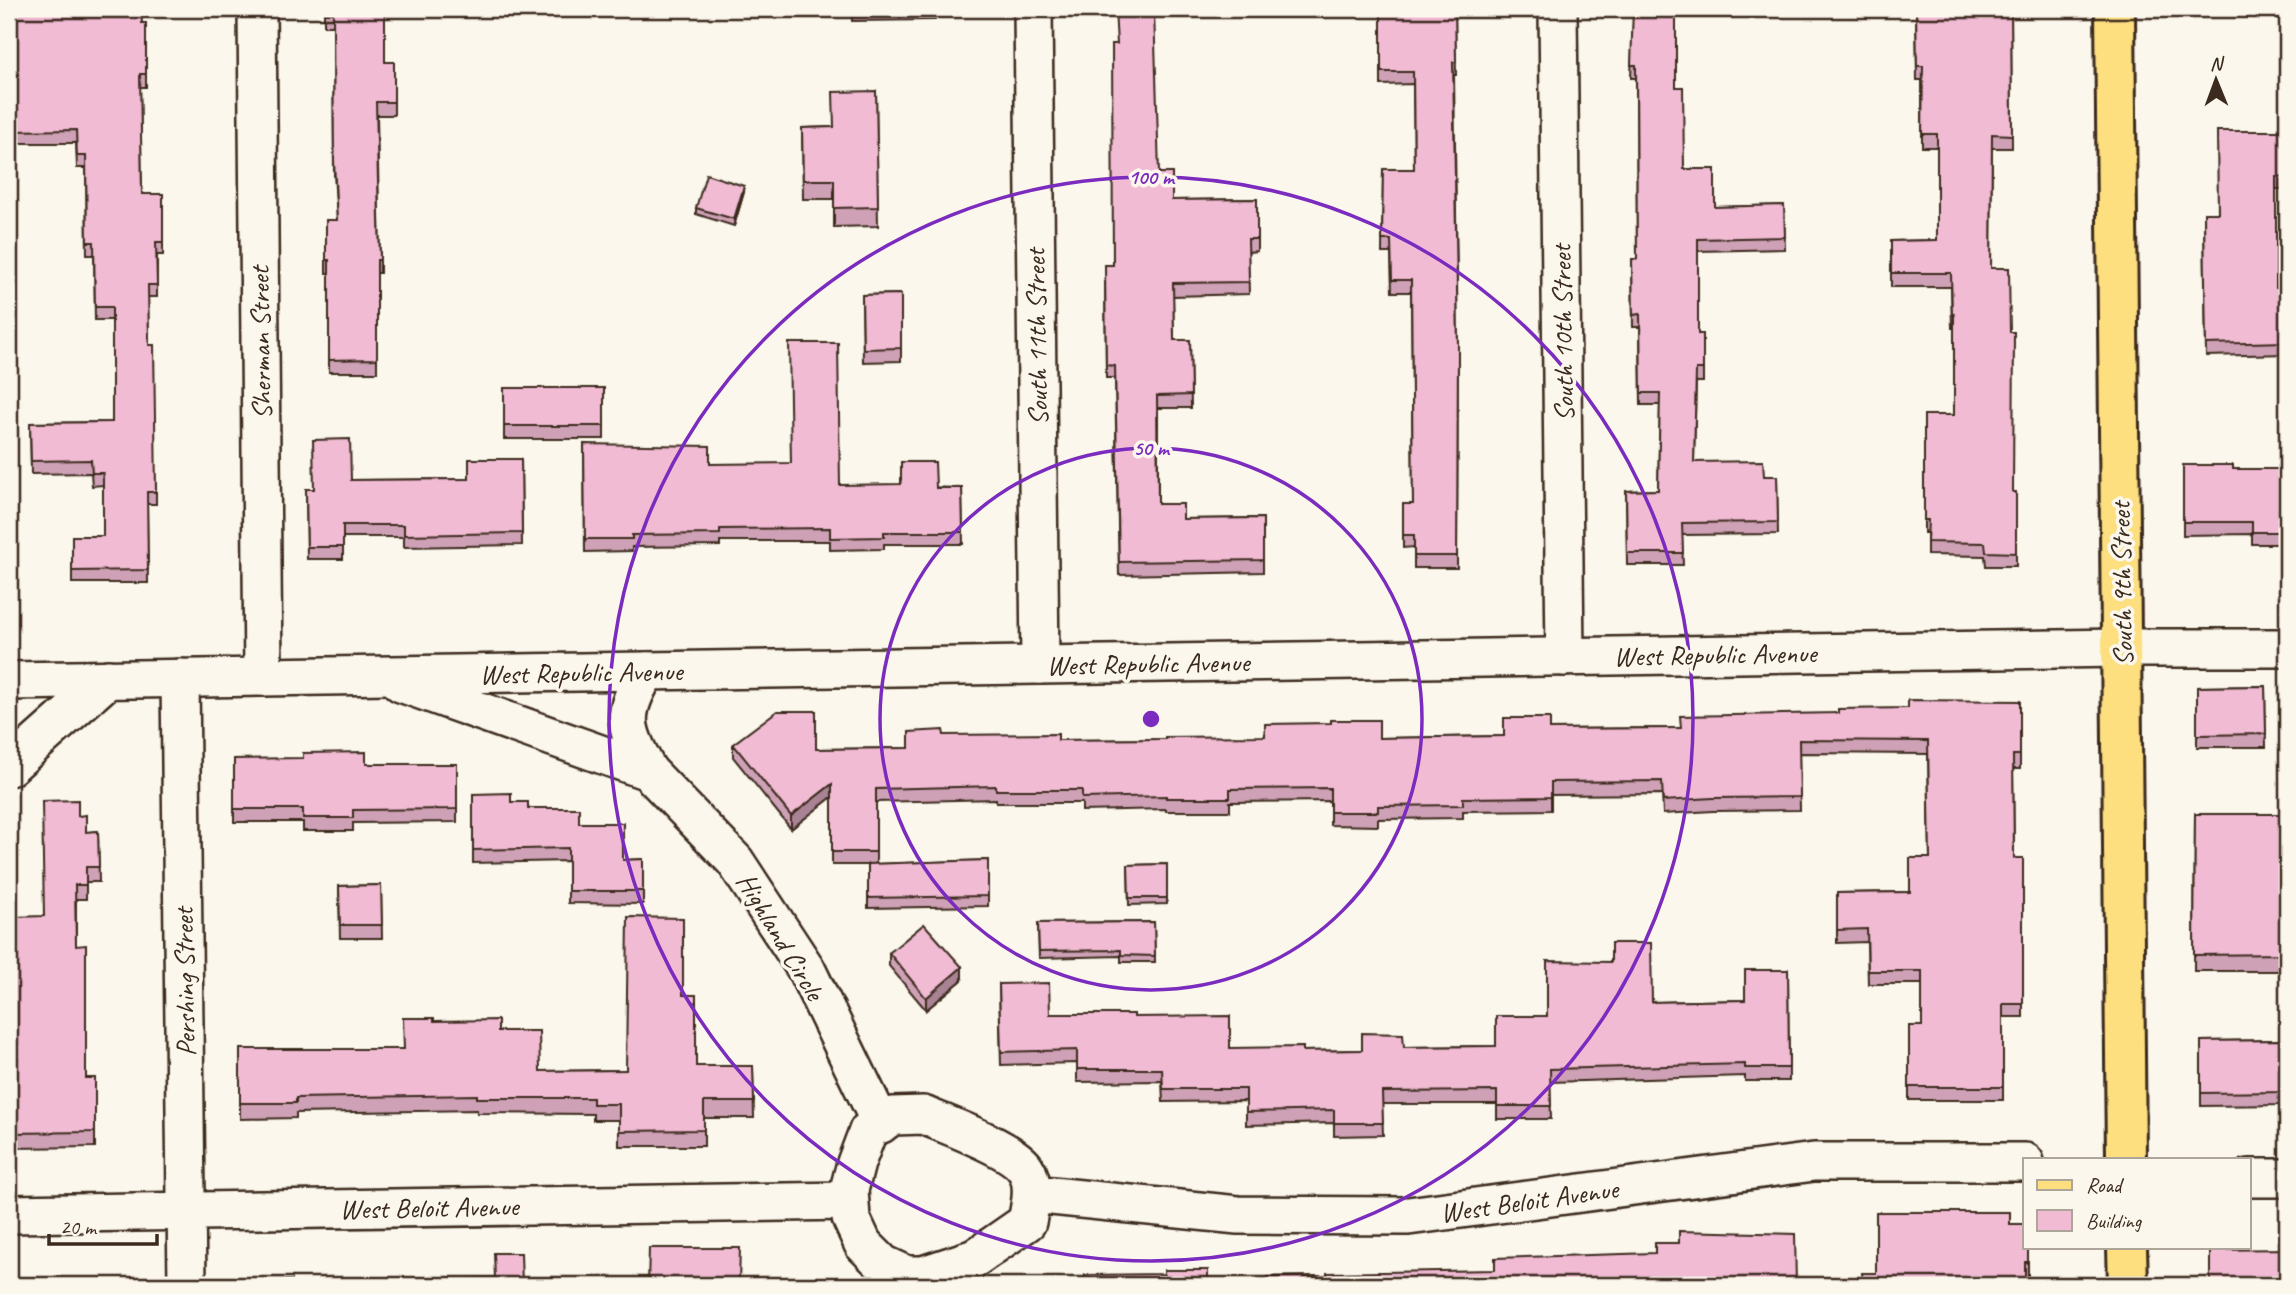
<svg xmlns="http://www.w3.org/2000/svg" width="2296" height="1294" viewBox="0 0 2296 1294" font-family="Caveat,sans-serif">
<rect width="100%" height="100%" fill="#fbf7ec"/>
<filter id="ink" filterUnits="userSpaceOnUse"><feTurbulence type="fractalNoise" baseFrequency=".0143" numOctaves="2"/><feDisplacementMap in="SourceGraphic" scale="14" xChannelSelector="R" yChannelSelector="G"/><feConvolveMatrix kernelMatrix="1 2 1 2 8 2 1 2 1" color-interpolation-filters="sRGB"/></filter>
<g filter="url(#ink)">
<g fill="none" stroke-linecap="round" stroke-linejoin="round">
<defs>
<g id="minor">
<path d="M257 9 263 677"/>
<path d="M1033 9 1040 665"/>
<path d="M1558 9 1565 657"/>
<path d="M647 671C620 714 624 728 648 771"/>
<path d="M180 678 187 1285"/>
<path d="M9 681 2121 648H2287"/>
<path d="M401 683 648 771 735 861 806 969 881 1124"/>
<path d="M9 767 108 679"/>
<path d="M923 1115C947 1125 1011 1148 1025 1168 1036 1184 1030 1206 1027 1222L975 1258 923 1275H907L883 1264 863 1244 851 1218 849 1190 856 1163 868 1131 893 1116Z"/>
<path d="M2249 1178H2287"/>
<path d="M1032 1194 1238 1215 1408 1216 1814 1162H2025"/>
<path d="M9 1214 849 1201"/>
</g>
<g id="major">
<path d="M2115 9 2126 1159"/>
<path d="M2127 1247 2128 1285"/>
</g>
</defs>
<use href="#minor" stroke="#3b2a1e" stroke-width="42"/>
<use href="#major" stroke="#3b2a1e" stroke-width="44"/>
<use href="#minor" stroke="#fbf7ec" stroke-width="37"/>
<use href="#major" stroke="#fddf80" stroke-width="38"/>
</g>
<g fill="#cfa1b6" stroke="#3b2a1e" stroke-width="2">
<path d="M324 9H385V62H394V115H377L380 260V273H377V372H329V273H326V220H337L334 174 333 26H324Z"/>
<path d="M852 9H935V20L852 21Z"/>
<path d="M1381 9H1455L1456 75H1454L1458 348 1457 568H1414V547L1403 548V504H1413L1411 292H1392L1391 253H1382L1383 169H1414L1413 84 1381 85Z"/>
<path d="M1916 9H2011L2012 148H1992L1991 268 2013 492H2016V566H1986L1985 556 1927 555V533H1924V415H1954V328H1952L1951 287H1891V241L1937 240V147H1922V80H1917Z"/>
<path d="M1633 19 1676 87 1684 169 1715 207 1784 205 1785 249 1698 251V334H1703V382H1696L1694 462 1764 476H1777L1778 534 1682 535 1683 565H1627L1626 491 1658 490 1660 405H1641L1640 327H1633L1632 259H1637L1636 78H1631Z"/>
<path d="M142 23H146V87H140L142 194H163V255H157V297H148L149 345 156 492V504H147L148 583H72V536H103V485L92 486 91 473 31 474 30 423 112 422V320H95L94 255H87L86 168H77L76 143H9V93Z"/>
<path d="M1116 44 1159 173 1172 200 1257 199V251L1248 252 1249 294 1173 296 1174 340H1190L1191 408H1158V504L1183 519 1263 518V572L1119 575 1115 378H1106L1105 278 1113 265Z"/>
<path d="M876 91 878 226 834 227V199H803L802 128 833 127Z"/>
<path d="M2287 131V189H2276V288L2287 287V354L2206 356 2204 213H2217Z"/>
<path d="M744 192 734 226 696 214V208Z"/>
<path d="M901 294V361L863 362 862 295Z"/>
<rect x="504" y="388" width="100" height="51"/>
<path d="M584 444 840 485 962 488 963 544H884V549L830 550V541H720V546L632 547V551L585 552Z"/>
<path d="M521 459 522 545 404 547V537H343V559H307L306 489H314L351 480 469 479Z"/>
<path d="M2183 465 2233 469H2287V544H2252V534L2183 535Z"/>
<path d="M2265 686 2266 747H2197V687Z"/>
<path d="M2020 701V769H2013L2014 858H2023V1017H2003V1100H1909V1026H1922V984H1868L1867 942 1837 943V893L1910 892 1930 858 1928 754 1799 753 1800 810 1713 811 1663 814 1662 794 1551 795V810L1463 811V818L1378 819V826L1330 825V801L1230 802V811H1166V809L1082 811V803H996V799L876 802V864L988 860V906L868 908V865H832V797L791 829 733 757V744L816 749 909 748 944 735 1058 740 1379 738 1504 736 1550 729 1681 728 1838 713Z"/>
<path d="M234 759 366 764H457V822L353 823V831H303V822H234Z"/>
<path d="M473 794 511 802 579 823 623 860 643 859V904L568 903V861L473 863Z"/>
<path d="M2195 814 2284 903H2287V971H2194Z"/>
<path d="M78 816 86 832 98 831 99 882H86V899H76V946L86 1078H95V1147L9 1148V1033H12L44 916Z"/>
<path d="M1167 864V904L1129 905 1128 865Z"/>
<path d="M381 885 382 938H340L339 886Z"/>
<path d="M1154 922 1155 962H1121V956L1039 958 1038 923Z"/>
<path d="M889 953 962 980 926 1010 889 966Z"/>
<path d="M1788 970 1789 1081H1745V1076L1550 1082 1551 1119H1497V1104H1382L1383 1135 1334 1136V1123L1246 1125V1101L1163 1102 1162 1081 1077 1082V1063L1001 1065 999 984 1050 1014 1134 1017 1230 1048 1303 1051 1362 1050 1404 1047 1496 1046 1547 1016 1652 1002 1745 1000Z"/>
<path d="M683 995 696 1066H753L754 1118H704V1146H619V1120H593V1114L477 1113V1110L296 1113V1118L240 1119V1049H403L434 1021 498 1031 540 1071 626 1070Z"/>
<path d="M2287 1040V1105L2201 1106V1041Z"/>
<path d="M2010 1224 2028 1262V1277L1876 1273Z"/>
</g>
<g fill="#a98394" stroke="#3b2a1e" stroke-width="2">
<path d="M744 186V192L734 226V219Z"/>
<path d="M832 784V797L791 829V816Z"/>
<path d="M962 967V980L926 1010V998Z"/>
</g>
<g fill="#f1bbd4" stroke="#3b2a1e" stroke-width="2">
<path d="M11 9H141L142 23H146V74H140L142 194H163V242H156L157 285H148L149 345H154L156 492H147L148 570 72 571V536H103V473H92L91 460 31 461 30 423 112 422V307H95L94 242H87L86 156H77L76 130 9 131Z"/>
<path d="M324 9H385V62H394V102H376L380 260H377V359L329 360V260H326V220H337L334 161 333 13H324Z"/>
<path d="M1115 9H1154L1159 173H1172V200L1257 199V239H1248L1249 282 1173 283 1174 340H1190L1191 395 1157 396 1158 504H1183V519L1263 518V560L1119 562 1115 366 1106 365 1105 265H1113L1112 44H1117Z"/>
<path d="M1381 9H1455L1456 62H1453L1458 348 1457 556H1414V535H1403V504H1413L1411 280H1392L1391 240H1382L1383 169H1414L1413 72H1381Z"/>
<path d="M1633 9H1676V87H1683L1684 169H1715V207L1784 205 1785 237 1698 239V334H1703V369H1696L1694 462 1763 461 1764 476H1777L1778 522 1682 523 1683 553H1627L1626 491 1658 490 1660 393H1641L1640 314 1633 315 1632 259H1637L1636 65H1631Z"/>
<path d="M1916 9H2011L2012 135 1992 134 1991 268H2009L2010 332H2014L2013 492H2016V553L1986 552 1985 543 1927 542 1928 520H1924V415H1954V314H1952L1951 273H1891V241L1937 240V134H1922L1923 66H1917Z"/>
<path d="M876 91 878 207 834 208V180H803L802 128 834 127 833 92Z"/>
<path d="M2217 131H2287V176L2276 177V288L2287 287V342L2206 344 2204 213H2218Z"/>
<path d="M706 174 744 186 734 219 696 208Z"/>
<path d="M901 294V348L863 349 862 295Z"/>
<path d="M789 343H838L840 485 901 484V462H935L936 488H962L963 532H884V537L830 538V528L720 529V534L632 535V539H585L584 444 710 446V464L791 463Z"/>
<rect x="504" y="388" width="100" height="38"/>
<path d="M350 439 351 480 469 479V459H521L522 533 404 535V525H343V547H307L306 489H314L313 440Z"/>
<path d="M2183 465H2233V469H2287V532H2252V522H2183Z"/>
<path d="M2265 686 2266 734 2197 735V687Z"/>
<path d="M1908 700 2020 701V755H2013L2014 858H2023V1004H2003V1087H1909V1026H1922V971H1868L1867 929 1837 930V893L1910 892V858H1930L1928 741 1799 740 1800 797 1713 798 1663 801 1662 781 1551 782V797L1463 798V805L1378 806V812H1330V788L1230 789V798H1166V796L1082 798V790H996V786L876 789V852H832V784L791 816 733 744 777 711H816V749L909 748V732L943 730 944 735 1058 734V740L1165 739V737L1265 736V724L1331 723V720H1379V738L1504 736V718H1550V729L1681 728 1680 716 1838 713V709L1908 708Z"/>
<path d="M366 752V764H457V809L353 810V818H303V809H234V759L303 758V753Z"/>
<path d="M511 793V802H528V808H579V823H623V860L643 859V891H568V848L473 850V794Z"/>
<path d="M78 800V816L86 815V832L98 831 99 867H86V885H75L76 946 86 945V1078H95V1132L9 1133V1033H12V917L44 916 42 801Z"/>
<path d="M2195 814H2285L2284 903H2287V954L2194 955Z"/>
<path d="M988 860V896L868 898V864Z"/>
<path d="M1167 864V898H1129L1128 865Z"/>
<path d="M381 885 382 925H340L339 886Z"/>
<path d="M628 917 683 918V995H696V1066H753L754 1102H704V1130L619 1131V1104H593V1098H477V1095L296 1098V1103H240V1049H404L403 1018H434V1021L498 1020V1031H539L540 1071 626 1070Z"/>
<path d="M1154 922 1155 956 1121 955V950L1039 951 1038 923Z"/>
<path d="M924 924 962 967 926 998 889 953Z"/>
<path d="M1611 943H1651L1652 1002 1745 1000V970H1788L1789 1068H1745V1064L1550 1069 1551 1106H1497V1091L1382 1092 1383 1123H1334V1110L1246 1112V1089H1163L1162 1069H1077V1050L1001 1052 999 984 1049 983 1050 1014H1134V1017L1230 1016V1048L1303 1047V1051L1362 1050V1033L1403 1034 1404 1047 1496 1046V1016H1547V961L1611 962Z"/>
<path d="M2287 1040V1092L2201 1093V1041Z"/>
<path d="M1876 1212H2010V1224H2025V1247H2028V1262H2025V1285H1863L1862 1273H1876Z"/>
<path d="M1679 1231 1795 1234 1796 1285H1268V1277L1327 1276V1273L1495 1270V1258L1655 1253V1243H1679Z"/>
<path d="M649 1248H740L739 1285H648Z"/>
<path d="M2287 1249V1285H2210V1250Z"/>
<path d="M494 1253H521L522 1285H472V1279L495 1278Z"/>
<path d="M1164 1270H1208V1285H1085V1275L1164 1274Z"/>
<path d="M249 1280H292V1283L373 1282V1285H249Z"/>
</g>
</g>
<g fill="none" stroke="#7b2cbf" stroke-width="3.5">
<circle cx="1151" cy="719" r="271"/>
<circle cx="1151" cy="719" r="542"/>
</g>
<g text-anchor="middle" stroke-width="7" stroke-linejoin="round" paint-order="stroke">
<g font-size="28" fill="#3b2a1e" stroke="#fbf7ec">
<text transform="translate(1562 333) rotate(-91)" y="10">South 10th Street</text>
<text transform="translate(1036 337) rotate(-91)" y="10">South 11th Street</text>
<text transform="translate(260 343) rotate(-91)" y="10">Sherman Street</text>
<text transform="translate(2121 584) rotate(-91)" y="10">South 9th Street</text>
<text transform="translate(1715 654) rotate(-1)" y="10">West Republic Avenue</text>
<text transform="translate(1148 663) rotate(-1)" y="10">West Republic Avenue</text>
<text transform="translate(581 672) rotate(-1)" y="10">West Republic Avenue</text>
<text transform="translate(781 936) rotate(59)" y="10">Highland Circle</text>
<text transform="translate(184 982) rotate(-91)" y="10">Pershing Street</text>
<text transform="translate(1529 1200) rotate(-8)" y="10">West Beloit Avenue</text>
<text transform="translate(429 1207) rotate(-1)" y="10">West Beloit Avenue</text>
</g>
</g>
<circle cx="1151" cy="719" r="10" fill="#7b2cbf" stroke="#fbf7ec" stroke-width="3.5"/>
<g font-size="21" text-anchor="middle" font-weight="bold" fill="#7b2cbf" stroke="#fbf7ec" stroke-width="7" stroke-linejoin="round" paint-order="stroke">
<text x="1151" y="184">100 m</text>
<text x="1151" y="455">50 m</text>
</g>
<rect width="2296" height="1294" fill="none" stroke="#fbf7ec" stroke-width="35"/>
<rect x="18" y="18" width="2261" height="1259" fill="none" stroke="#3b2a1e" stroke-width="2.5" filter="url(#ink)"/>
<rect x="2023" y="1158" width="228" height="91" fill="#fbf7ec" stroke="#aea59a" stroke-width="2"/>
<rect x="2037" y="1180" width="35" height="10" fill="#fddf80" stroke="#aea59a" stroke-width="2"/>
<text x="2086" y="1192" font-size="21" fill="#3b2a1e">Road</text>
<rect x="2037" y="1210" width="35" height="21" fill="#f1bbd4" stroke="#aea59a" stroke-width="2"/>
<text x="2086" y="1228" font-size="21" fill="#3b2a1e">Building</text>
<g transform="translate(2216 80) rotate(359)" stroke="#fbf7ec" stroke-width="5" paint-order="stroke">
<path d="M0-5L12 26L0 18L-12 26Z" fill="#3b2a1e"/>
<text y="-10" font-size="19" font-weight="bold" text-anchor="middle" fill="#3b2a1e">N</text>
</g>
<path d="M49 1234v10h108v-10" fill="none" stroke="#3b2a1e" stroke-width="3.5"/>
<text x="60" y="1234" font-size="21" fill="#3b2a1e" stroke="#fbf7ec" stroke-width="5" paint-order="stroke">20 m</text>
</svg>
